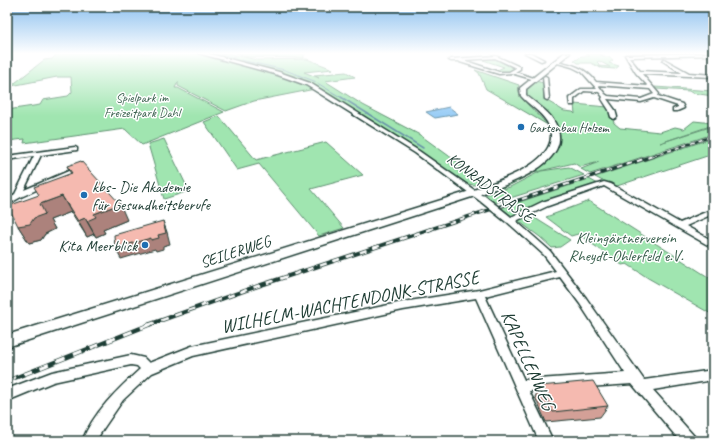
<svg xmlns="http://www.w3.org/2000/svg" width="720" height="448" viewBox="0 0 720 448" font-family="Caveat,sans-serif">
<rect width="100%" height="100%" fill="#fff"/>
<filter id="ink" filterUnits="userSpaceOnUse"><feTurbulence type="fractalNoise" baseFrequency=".025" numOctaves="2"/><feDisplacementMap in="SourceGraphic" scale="8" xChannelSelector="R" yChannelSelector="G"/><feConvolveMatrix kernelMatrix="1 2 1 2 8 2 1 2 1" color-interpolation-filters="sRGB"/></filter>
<g filter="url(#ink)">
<g fill="#a0e5b0" stroke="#609172">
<path d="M58 53H200L285 76 315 89 254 101 226 111 178 86V82L175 88H178L224 112 142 145 125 129 24 143 25 139 7 141V110L40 105 43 100 68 96 72 92 71 77H57L11 86 44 60 52 59Z"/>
<path d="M202 53H227L257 60 307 59 333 69 304 72 319 78 314 75 346 72 355 77 325 81 363 105 420 135 485 182 474 185 468 184 321 89 300 80Z"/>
<path d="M236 53H304V58L248 57Z"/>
<path d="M585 53H604L600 55 609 57 613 60 609 63 619 66 615 69 602 68 599 66 610 67 599 61 597 62 599 64 598 66 601 68 591 63H578L574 60 578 59 581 56H590Z"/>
<path d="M496 58 516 68C509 73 503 73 495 71L504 67 480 59Z"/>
<path d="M475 70 519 85C514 98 539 112 546 124L486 89 479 73Z"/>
<path d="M535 81 544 83V99L564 111 573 112 575 114 574 104 608 107 614 123 620 128 660 132 675 127 684 129 694 121 713 123V125L660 143 713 126V134L590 174 581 169 599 162 580 167 574 163 536 172 508 186 490 192 489 190C512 182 551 172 558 144 559 138 559 131 556 126 548 114 533 107 526 95L527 88Z"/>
<path d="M655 87 713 91V96L692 93 689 91 656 89Z"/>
<path d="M219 116 256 160 326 142 363 175 311 189 344 228 319 236 259 164 237 170 204 122Z"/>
<path d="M713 138V154L614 187 595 177Z"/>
<path d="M164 139 189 191 164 199 148 144Z"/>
<path d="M569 167 584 175 491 204 481 196 510 187 541 171Z"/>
<path d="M589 179 598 184 522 210 570 240 560 247 552 248 540 237 501 208Z"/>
<path d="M589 201 713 280V315L648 278 627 264 622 265 578 234 571 236 546 217Z"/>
</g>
<path fill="#99cdf6" stroke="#6893a8" d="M449 107 458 114 435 118 426 112Z"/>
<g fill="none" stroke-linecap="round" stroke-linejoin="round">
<g stroke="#6893a8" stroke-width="1">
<path d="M218 53 235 58"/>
<path d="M241 60 285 70 314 81 342 98"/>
</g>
<path stroke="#6893a8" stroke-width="1.5" d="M341 97 423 148"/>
<defs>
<g id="minor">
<path d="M198 53H206L279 72 310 83 419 151 487 199 486 201H480L415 153 306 85 275 74Z"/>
<path d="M525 53H531L544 60 541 61Z"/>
<path d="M713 53V55L629 57 640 71 682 73 663 61 664 59 689 73 713 75V77L642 74 659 94 658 96 682 104 684 108 677 111H673V109L678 107V106L654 98 641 102 608 99H607L615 110 617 117 614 119 611 117 609 110 602 99 603 97 599 92 584 91 574 99V105H570L569 98 581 89H597L582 72 572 67 554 62 556 61C572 64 586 68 596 82L648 86 636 73 625 55ZM598 85 650 89 654 94 641 99 608 96 605 94Z"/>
<path d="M496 56 520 67V69L515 72 537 79 535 80 511 73 499 74 460 62 459 61H451L449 60 451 59ZM495 58 516 68 509 72H499L463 60Z"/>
<path d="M545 76 547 77 549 99 547 100 545 99 543 77Z"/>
<path d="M75 147 77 148V150L41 155 24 190 78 167H82V169L21 197 7 205V200L15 194 34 156 7 160V156Z"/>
<path d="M604 182 611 184 680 223 713 209V214L686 226 713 241V248L604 186 548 206 516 221 550 251 586 298 644 380 713 370V380L653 390 694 436 696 441H680L632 384 529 391 553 441H539L476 298 403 310 193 356 152 373 123 400 103 429 96 441H82C94 412 117 390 140 369L137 366 131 365 53 382 7 401V389L52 372 131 355 144 358 149 363 192 346 403 302 479 290 556 271 544 255 504 219 508 217H511L542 202ZM560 277 580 304 625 373 524 380 485 296Z"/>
</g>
<path id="tertiary" d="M564 53H570L526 89V95C536 104 549 111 555 123 577 163 505 185 478 195L7 347V335L470 191C496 182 569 161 547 122 541 112 529 105 521 96L520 88Z"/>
</defs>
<use href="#minor" stroke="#1f3d34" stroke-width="3"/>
<use href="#tertiary" stroke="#1f3d34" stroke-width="3"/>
<use href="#minor" fill="#fff" fill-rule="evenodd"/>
<use href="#tertiary" fill="#fff" fill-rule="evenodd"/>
<defs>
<path id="rail-far3" d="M653 156 713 136"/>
<path id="rail-far2" d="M428 230 656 155"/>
<path id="rail-far1" d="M148 325 252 288 431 229"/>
<path id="rail" d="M7 381 151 324"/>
</defs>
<use href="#rail-far3" stroke="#1f3d34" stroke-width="2.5"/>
<use href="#rail-far2" stroke="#1f3d34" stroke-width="3.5"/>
<use href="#rail-far1" stroke="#1f3d34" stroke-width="4"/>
<use href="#rail" stroke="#1f3d34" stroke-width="4.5"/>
<use href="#rail-far3" stroke="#fff" stroke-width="1.5" stroke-dasharray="4" stroke-linecap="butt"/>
<use href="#rail-far2" stroke="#fff" stroke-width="2" stroke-dasharray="5.5" stroke-linecap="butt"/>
<use href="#rail-far1" stroke="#fff" stroke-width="2.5" stroke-dasharray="7" stroke-linecap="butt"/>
<use href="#rail" stroke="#fff" stroke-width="3" stroke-dasharray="9" stroke-linecap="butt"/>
<defs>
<path id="minor-bridge" d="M483 199 508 219"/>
</defs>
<use href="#minor-bridge" stroke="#1f3d34" stroke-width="10" stroke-linecap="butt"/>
<use href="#minor-bridge" stroke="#fff" stroke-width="7"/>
</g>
<g fill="#d3a097" stroke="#1f3d34">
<path d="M67 166 127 220 103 230 105 233 96 237 94 234 87 237 71 212 50 220 55 229 45 234 41 240 29 243 18 226 71 174Z"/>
<path d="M540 386 608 406 600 417 546 422 535 397Z"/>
</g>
<g fill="#ac827b" stroke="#1f3d34">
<path d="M62 196 71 212 50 220 55 229 45 234 41 240 29 243 18 226 40 204Z"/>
<path d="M120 204 127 220 103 230 105 233 96 237 87 221 94 214Z"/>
<path d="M85 218 94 234 87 237 78 221Z"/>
<path d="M163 221 167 232 170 244 163 246V249L156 251 155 249 121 259 115 248 158 235Z"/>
</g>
<g fill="#f5bab0" stroke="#1f3d34">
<path d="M81 161 120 204 94 214 96 217 87 221 85 218 78 221 62 196 40 204 45 214 34 218 30 224 18 226 8 206 39 195 34 187 72 173 67 166Z"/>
<path d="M163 221 166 233 158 235 159 238 151 240V238L115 248 114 235Z"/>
<path d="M593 381 608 406 553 412 540 386Z"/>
</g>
</g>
<linearGradient id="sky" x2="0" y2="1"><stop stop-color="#88beee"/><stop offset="0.46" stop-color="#fff"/><stop offset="1" stop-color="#fff" stop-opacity="0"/></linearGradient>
<rect width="720" height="116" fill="url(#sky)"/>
<g fill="#1f6fb2" stroke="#fff" stroke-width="1.5">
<circle cx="521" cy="127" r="4"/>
<circle cx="84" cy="195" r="4"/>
<circle cx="145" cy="245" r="4"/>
</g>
<g text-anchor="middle" stroke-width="3" stroke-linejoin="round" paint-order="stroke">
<g font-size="13" fill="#395f4d" stroke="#fff">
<text x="142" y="102">Spielpark im<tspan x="142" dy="15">Freizeitpark Dahl</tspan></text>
</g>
<g font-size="13" fill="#1f3d34" stroke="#fff" text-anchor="start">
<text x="529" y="132">Gartenbau Holzem</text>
</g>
<g font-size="16" fill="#1f3d34" stroke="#fff" text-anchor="start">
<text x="92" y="192">kbs- Die Akademie<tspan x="92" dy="18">für Gesundheitsberufe</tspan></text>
<text x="137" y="251" text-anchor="end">Kita Meerblick</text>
</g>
<g font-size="16" fill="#1f3d34" stroke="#fff">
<text transform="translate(491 187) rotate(37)" y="6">KONRADSTRASSE</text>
<text transform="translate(235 251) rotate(-18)" y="6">SEILERWEG</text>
</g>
<g font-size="16" fill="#395f4d" stroke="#fff">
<text x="626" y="243">Kleingärtnerverein<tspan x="626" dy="18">Rheydt-Ohlerfeld e.V.</tspan></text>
</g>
<g font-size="19" fill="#1f3d34" stroke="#fff">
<text transform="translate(350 301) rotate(-11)" y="7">WILHELM-WACHTENDONK-STRASSE</text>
<text transform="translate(529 360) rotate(66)" y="7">KAPELLENWEG</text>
</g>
</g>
<rect width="720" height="448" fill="none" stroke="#fff" stroke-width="24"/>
<rect x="12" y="12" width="696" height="424" fill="none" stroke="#1f3d34" stroke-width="1.5" filter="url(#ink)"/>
</svg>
